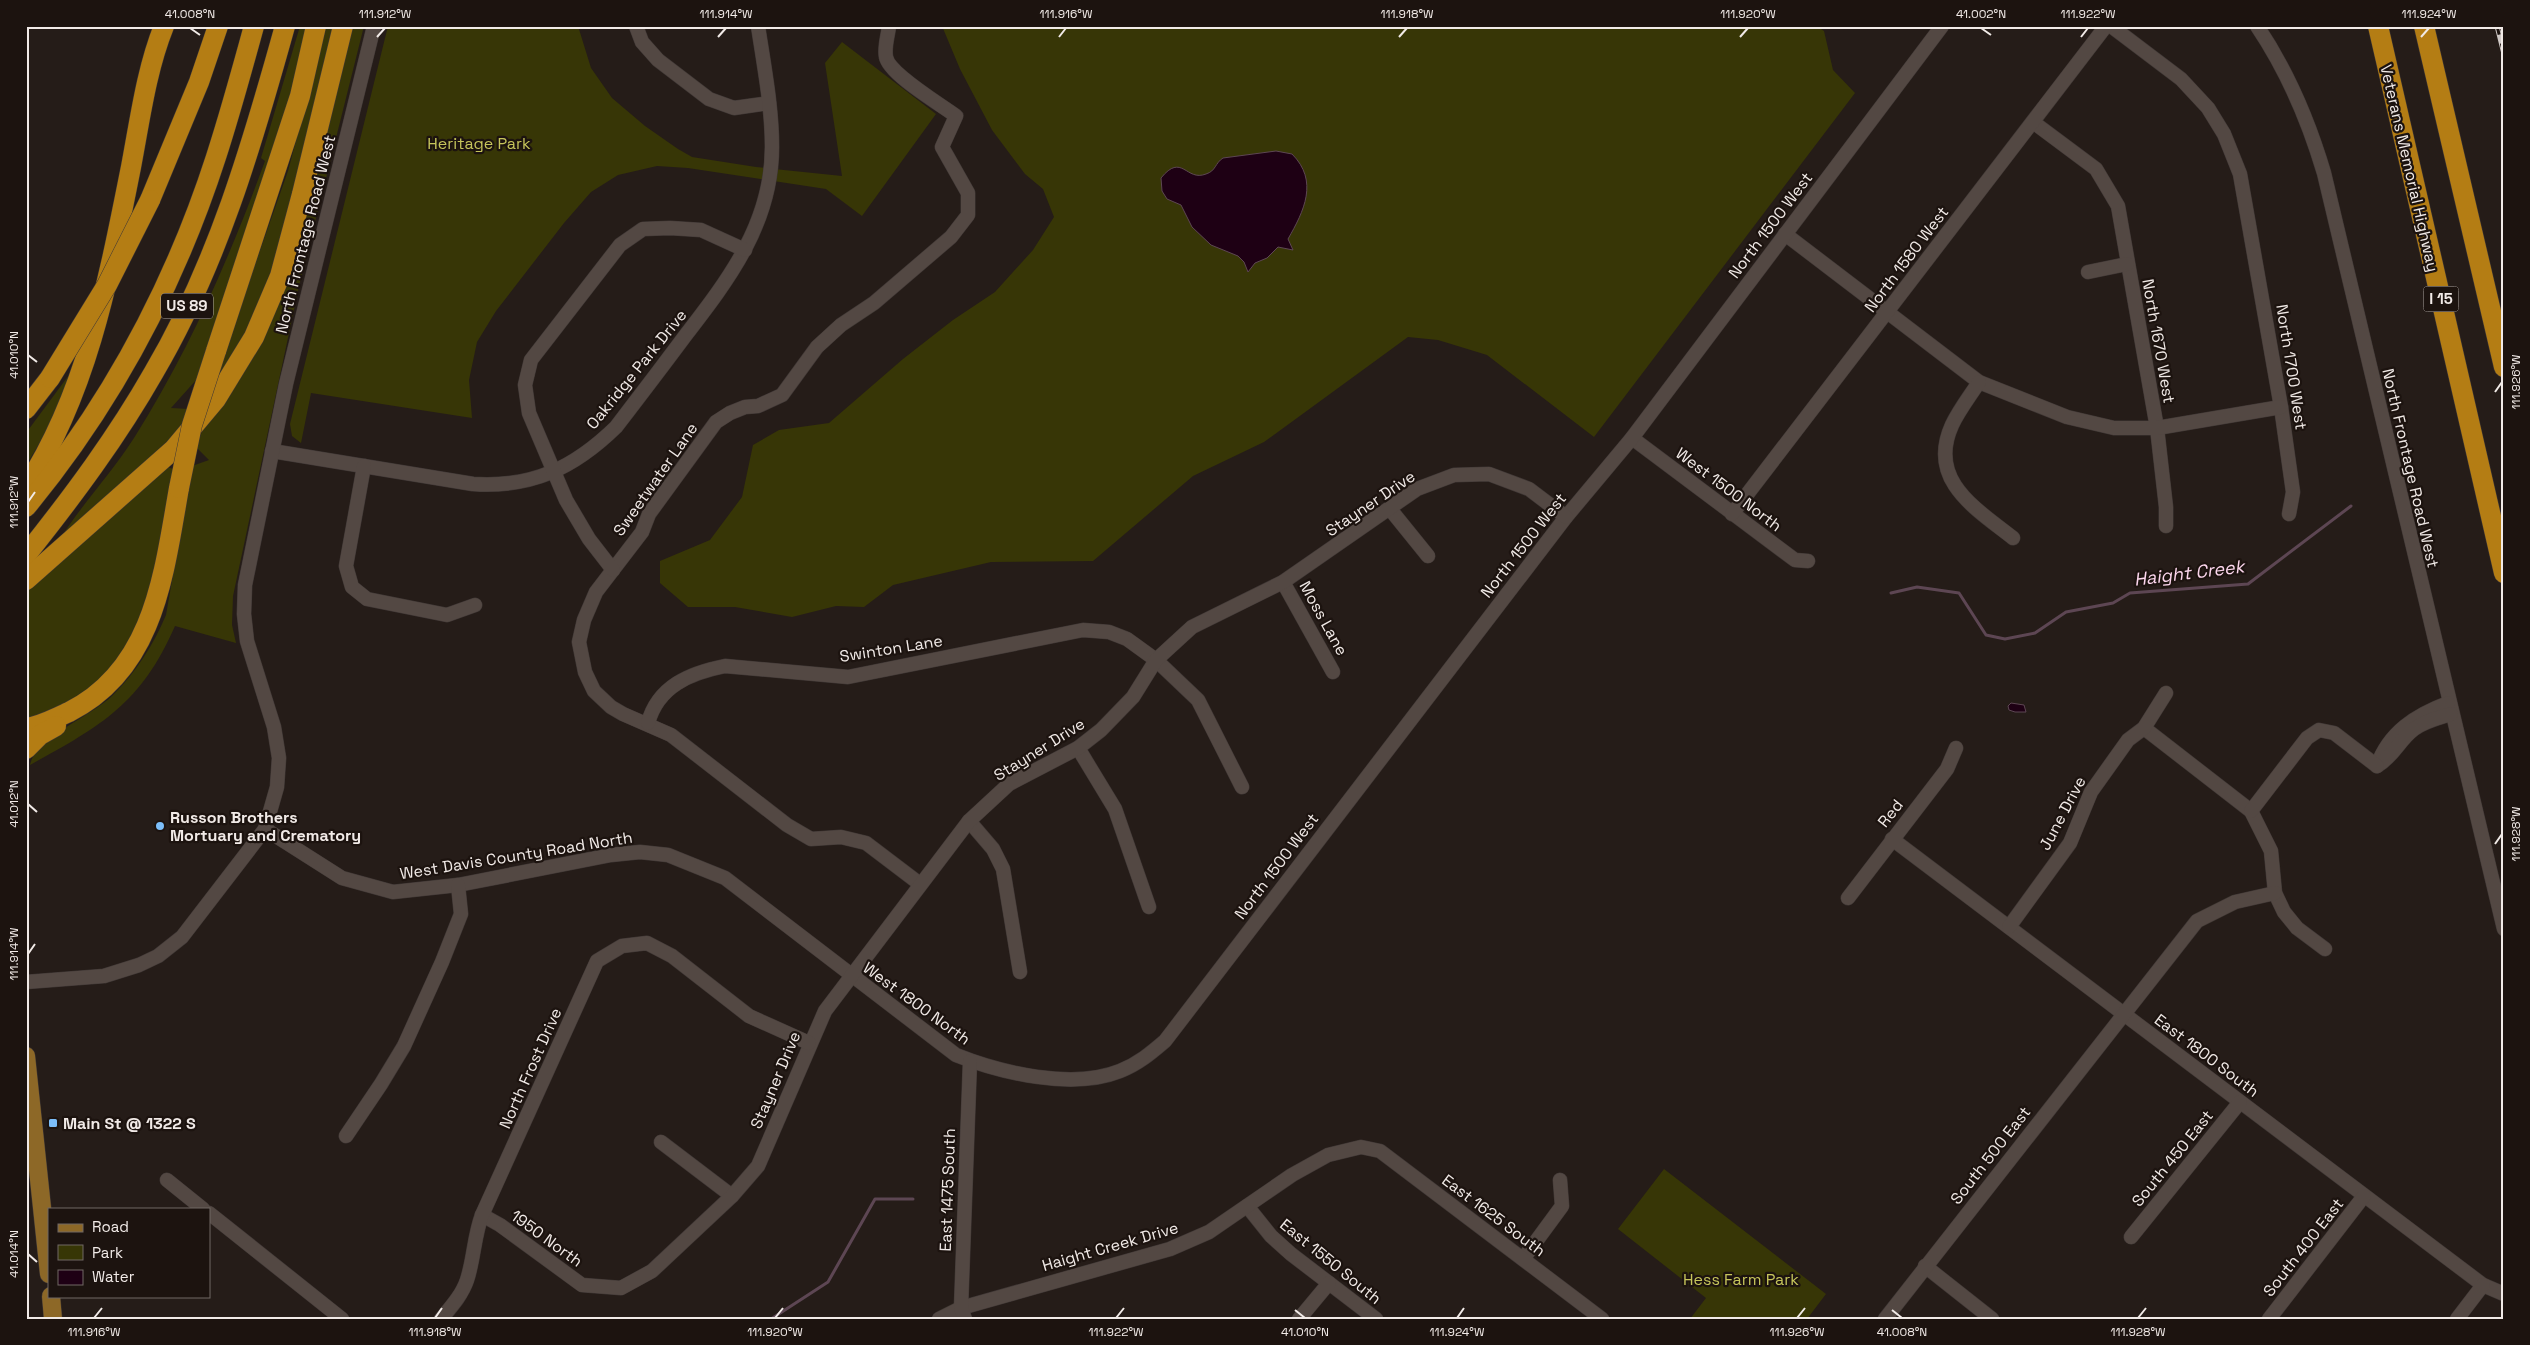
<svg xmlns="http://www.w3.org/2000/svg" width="2530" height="1345" viewBox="0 0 2530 1345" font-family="'Space Grotesk',sans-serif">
<rect width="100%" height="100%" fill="#251c18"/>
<g fill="#373606">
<path d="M300 26H311L295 92 197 379 171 408 189 409 186 424 58 542C81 505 111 474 134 438 190 349 229 259 265 161L261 158Z"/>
<path d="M326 26H336C313 119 296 216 259 304 248 331 232 355 217 380L228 341 288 171Z"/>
<path d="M352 26H364L299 286 233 596 232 625 236 643 175 626C141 704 101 726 30 765 35 738 92 716 113 695 136 672 154 644 166 615L192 466 209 460 196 447 202 431 289 275 299 243Z"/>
<path d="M388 26H578L591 68 612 98 645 126 678 149 692 157 756 167 842 176 825 63 842 42 936 114 862 216 826 189 688 168 657 166 618 175 591 192 564 223 496 311 477 342 469 380 472 418 311 393 301 443 292 436 290 424Z"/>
<path d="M942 26H1816L1824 31 1833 70 1855 93 1594 437 1487 355 1438 340 1408 337 1264 442 1193 476 1093 561 991 562 893 585 864 607 836 606 792 617 735 607H688L660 583V561L710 540 742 497 753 445 779 430 829 423 903 359 953 320 995 292 1033 250 1054 217 1043 189 1025 174 992 130 960 69Z"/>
<path d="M69 375C60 407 44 437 26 465V433Z"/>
<path d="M168 467 173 469 170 499 145 615 114 665 84 693 26 723V591Z"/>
<path d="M1664 1169 1826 1294 1807 1319H1690L1706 1298 1618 1229Z"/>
</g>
<g fill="#1e0014" stroke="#5d4653">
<path d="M1276 151 1292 154C1319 181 1304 211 1288 239L1293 250 1278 247 1267 258 1255 263 1248 272 1244 262 1238 256 1211 245 1192 227 1181 205 1167 199 1162 191 1161 178C1182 152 1186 182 1206 174 1216 171 1215 163 1223 158Z"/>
<path d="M2011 703 2024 705 2026 712H2015L2009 710 2008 706Z"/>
</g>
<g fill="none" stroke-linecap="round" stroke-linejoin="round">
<g stroke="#5d4653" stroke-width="3">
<path d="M1891 593 1917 587 1959 593 1986 635 2005 639 2035 633 2066 612 2113 603 2130 593 2248 584 2351 506"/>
<path d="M771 1319 828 1282 875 1199H913"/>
</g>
<defs>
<g id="minor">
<path d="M636 26 642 42 658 60 709 99 734 108 769 103"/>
<path d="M889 26C888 36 884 47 886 57 889 74 940 104 956 116L942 147 968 193V215L951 237 874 303 841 325 817 347 782 395 758 406 745 407 730 413 716 422 649 514 642 532 596 592 584 620 579 642 585 672 594 691 611 707 623 714 671 735 787 825 811 839 841 837 866 843 920 884"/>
<path d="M2111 26 2181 79 2208 108 2224 134 2240 174 2281 407 2293 492 2289 514"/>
<path d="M2257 26C2288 72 2308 119 2324 173L2504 929"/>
<path d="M2033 122 2096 169 2118 206 2157 428 2166 507V526"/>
<path d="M1785 234 1979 382 2067 417 2114 428H2157L2281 407"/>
<path d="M2088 272 2127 264"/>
<path d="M1979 382C1970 396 1959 410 1952 425 1927 480 1975 508 2013 538"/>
<path d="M1632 438 1795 560 1808 561"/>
<path d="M272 451 473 484C532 488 574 468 616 427 639 397 662 367 685 336 729 279 772 223 772 147 772 107 764 66 758 26"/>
<path d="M364 466 346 566 352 587 367 599 447 615 475 605"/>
<path d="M1390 509 1428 556"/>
<path d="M1732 514 2106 26"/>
<path d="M613 570 589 539 566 500 529 413 525 385 531 360 620 245 643 229 670 228 701 230 745 250"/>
<path d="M1283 582 1333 672"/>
<path d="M648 723C658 686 690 673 725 666L848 677 1083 630 1109 632 1127 639 1156 660 1198 700 1242 787"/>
<path d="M2144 728 2251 811 2271 851 2275 893 2284 912 2297 928 2325 949"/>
<path d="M1078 748 1115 809 1149 907"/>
<path d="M2377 766C2389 732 2416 715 2448 703"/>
<path d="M2377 766C2394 756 2399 740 2414 729 2425 721 2438 718 2451 714"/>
<path d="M2251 811 2307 738 2319 730 2334 733 2377 766"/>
<path d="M969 821 993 849 1003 869 1020 972"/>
<path d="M265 829 342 878 393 892 458 885 611 855 640 852 668 855 725 878 956 1055C1001 1073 1073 1090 1120 1071 1138 1064 1151 1053 1165 1041L1566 517 1632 438 1942 26"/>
<path d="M1892 839 2483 1285 2504 1294"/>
<path d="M1848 898 1947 769 1956 748"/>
<path d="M2009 927 2070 843 2091 792 2128 740 2144 728 2166 693"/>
<path d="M26 982 104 976 139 965 158 956 182 937 265 829 277 787 279 758 274 727 247 641 244 614 245 585 286 384 374 26"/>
<path d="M346 1136 381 1084 404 1046 442 962 461 914 458 885"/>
<path d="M661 1142 732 1196"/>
<path d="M167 1180 203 1209"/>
<path d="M1247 1206 1271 1236 1291 1254 1376 1319"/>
<path d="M209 1213 342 1319"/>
<path d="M482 1215 500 1225 582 1285 621 1288 652 1271 732 1196 758 1166 825 1011 969 821 1009 784 1078 748 1101 730 1133 697 1156 660 1192 627 1283 582 1417 489 1454 475 1489 474 1529 489 1566 517"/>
<path d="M2131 1237 2240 1102"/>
<path d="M1523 1259 1562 1206 1560 1180"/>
<path d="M1925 1266 1992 1319"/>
<path d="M441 1319C451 1307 462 1295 467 1280 474 1259 474 1236 482 1215L597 961 622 946 647 943 672 956 749 1016 809 1043"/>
<path d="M939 1319 961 1308 1170 1249 1209 1232 1292 1175 1328 1155 1361 1147 1380 1151 1602 1319"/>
<path d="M965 1319 961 1308 970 1061"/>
<path d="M1299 1319 1329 1283"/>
<path d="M1885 1319 2197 921 2235 902 2275 893"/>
<path d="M2269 1319 2364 1196"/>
<path d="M2457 1319 2483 1285"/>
</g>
<g id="major">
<path d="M26 1056 49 1274"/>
<path d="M51 1296 53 1319"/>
</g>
<g id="highway">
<path d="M2378 26 2504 573"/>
<path d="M2424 26 2504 367"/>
<path d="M150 200 199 82 218 26"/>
<path d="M216 351 300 96 316 26"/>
<path d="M26 409 50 378"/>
<path d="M26 487C88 391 109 277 131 167 140 120 146 71 164 26"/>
<path d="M26 507C111 404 175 284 216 157 230 114 242 70 254 26"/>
<path d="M26 555C73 496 117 437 154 372 217 265 252 145 285 26"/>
<path d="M26 580 174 449 216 399 254 337 280 276 302 194 343 26"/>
<path d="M26 728C41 726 55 718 69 712 155 669 164 572 179 488"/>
<path d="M26 749 40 735 56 726"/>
</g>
</defs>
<use href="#minor" stroke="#403836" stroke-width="15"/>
<use href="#major" stroke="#403836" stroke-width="19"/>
<use href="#highway" stroke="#403836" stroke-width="21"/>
<use href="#minor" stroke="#534843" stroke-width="14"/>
<use href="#major" stroke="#8d6827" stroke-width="18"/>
<use href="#highway" stroke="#b47d14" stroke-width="20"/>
<defs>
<path id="rail" d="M2497 26 2504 54"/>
</defs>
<use href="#rail" stroke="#d0c9c6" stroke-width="5"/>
<use href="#rail" stroke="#1c130f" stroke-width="3" stroke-dasharray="9" stroke-linecap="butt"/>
<defs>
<g id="highway-bridge">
<path d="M50 378 107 285 150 200"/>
<path d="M179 488 192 425 216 351"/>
</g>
</defs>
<use href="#highway-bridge" stroke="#403836" stroke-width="21" stroke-linecap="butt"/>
<use href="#highway-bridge" stroke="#b47d14" stroke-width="20"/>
</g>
<path fill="none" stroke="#f1eae7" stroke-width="2" d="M190 28 200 35M1981 28 1991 35M377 37 385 28M718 37 726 28M1059 37 1066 28M1399 37 1407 28M1740 37 1748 28M2081 37 2088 28M2421 37 2429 28M28 355 37 362M2495 392 2502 382M28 502 35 492M28 804 37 812M2495 844 2502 834M28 954 35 944M28 1254 37 1262M1295 1310 1305 1318M1892 1310 1902 1318M94 1318 102 1308M435 1318 442 1308M775 1318 783 1308M1116 1318 1124 1308M1457 1318 1464 1308M1797 1318 1805 1308M2138 1318 2146 1308"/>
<g fill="#7cbef9" stroke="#1c130f" stroke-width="2">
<circle cx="160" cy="826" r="5"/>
<rect x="48" y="1118" width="10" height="10" rx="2.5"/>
</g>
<g text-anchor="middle" stroke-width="4.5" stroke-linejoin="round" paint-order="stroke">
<g fill="#1c130f" stroke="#b1aaa6" stroke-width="1">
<rect x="2423.5" y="286.5" width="35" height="25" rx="4"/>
<rect x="161" y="293.5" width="52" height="25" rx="4"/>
</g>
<g font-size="15" font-weight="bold" fill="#f1eae7">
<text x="2441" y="304">I 15</text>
<text x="187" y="311">US 89</text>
</g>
<g font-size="16" fill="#c6c55b" stroke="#1c130f">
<text x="479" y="149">Heritage Park</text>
<text x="1741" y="1285">Hess Farm Park</text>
</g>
<g font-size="16" fill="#f1eae7" stroke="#1c130f">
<text transform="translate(2410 168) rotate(77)" y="6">Veterans Memorial Highway</text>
<text transform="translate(1770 225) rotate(-53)" y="6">North 1500 West</text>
<text transform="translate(305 234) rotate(-76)" y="6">North Frontage Road West</text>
<text transform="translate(1906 259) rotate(-53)" y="6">North 1580 West</text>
<text transform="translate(2159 341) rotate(80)" y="6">North 1670 West</text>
<text transform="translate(2292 367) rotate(81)" y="6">North 1700 West</text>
<text transform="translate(636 369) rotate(-51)" y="6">Oakridge Park Drive</text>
<text transform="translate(2411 468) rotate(77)" y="6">North Frontage Road West</text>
<text transform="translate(655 479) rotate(-55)" y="6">Sweetwater Lane</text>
<text transform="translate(1729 489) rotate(37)" y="6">West 1500 North</text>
<text transform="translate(1370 503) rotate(-34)" y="6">Stayner Drive</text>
<text transform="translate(1523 545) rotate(-52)" y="6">North 1500 West</text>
<text transform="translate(1324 618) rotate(61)" y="6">Moss Lane</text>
<text transform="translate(891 648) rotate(-9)" y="6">Swinton Lane</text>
<text transform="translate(1039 749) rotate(-32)" y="6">Stayner Drive</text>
<text transform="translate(1890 813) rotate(-52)" y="6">Red</text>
<text transform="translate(2062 813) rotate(-62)" y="6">June Drive</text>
<text transform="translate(516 855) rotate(-9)" y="6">West Davis County Road North</text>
<text transform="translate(1276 866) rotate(-53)" y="6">North 1500 West</text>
<text transform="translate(917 1003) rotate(36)" y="6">West 1800 North</text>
<text transform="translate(2207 1055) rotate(37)" y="6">East 1800 South</text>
<text transform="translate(530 1068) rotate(-66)" y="6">North Frost Drive</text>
<text transform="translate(775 1080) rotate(-67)" y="6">Stayner Drive</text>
<text transform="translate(1990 1155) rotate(-52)" y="6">South 500 East</text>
<text transform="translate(2172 1158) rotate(-51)" y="6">South 450 East</text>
<text transform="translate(947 1190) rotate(-88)" y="6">East 1475 South</text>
<text transform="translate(1494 1215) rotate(37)" y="6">East 1625 South</text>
<text transform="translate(547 1238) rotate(36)" y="6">1950 North</text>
<text transform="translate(1110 1246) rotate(-16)" y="6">Haight Creek Drive</text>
<text transform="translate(2303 1247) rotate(-52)" y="6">South 400 East</text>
<text transform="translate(1331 1261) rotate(39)" y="6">East 1550 South</text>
</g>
<g font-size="16" font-weight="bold" fill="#f1eae7" stroke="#1c130f" text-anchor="start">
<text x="170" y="823">Russon Brothers<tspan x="170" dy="18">Mortuary and Crematory</tspan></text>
<text x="63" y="1129">Main St @ 1322 S</text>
</g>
<g font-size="18" font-style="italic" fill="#fdd7ee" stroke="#1c130f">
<text transform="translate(2189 573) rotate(-7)" y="6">Haight Creek</text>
</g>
</g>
<rect width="2530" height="1345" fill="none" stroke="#1c130f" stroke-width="55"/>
<rect x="48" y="1208" width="162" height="90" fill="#1c130f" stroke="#716965"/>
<rect x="58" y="1224" width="25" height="8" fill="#8d6827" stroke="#716965"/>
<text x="92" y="1232" font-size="15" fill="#f1eae7">Road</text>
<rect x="58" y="1245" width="25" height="15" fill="#373606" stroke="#716965"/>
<text x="92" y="1258" font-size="15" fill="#f1eae7">Park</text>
<rect x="58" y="1270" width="25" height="15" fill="#1e0014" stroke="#716965"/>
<text x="92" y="1282" font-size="15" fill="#f1eae7">Water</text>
<rect x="28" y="28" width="2474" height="1290" fill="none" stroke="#f1eae7" stroke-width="2"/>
<g font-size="12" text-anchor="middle" fill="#f1eae7">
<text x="190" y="18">41.008°N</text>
<text x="385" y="18">111.912°W</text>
<text x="726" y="18">111.914°W</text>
<text x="1066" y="18">111.916°W</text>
<text x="1407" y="18">111.918°W</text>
<text x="1748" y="18">111.920°W</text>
<text x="1981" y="18">41.002°N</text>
<text x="2088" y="18">111.922°W</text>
<text x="2429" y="18">111.924°W</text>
<text transform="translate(14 355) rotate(-90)" y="4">41.010°N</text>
<text transform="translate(2516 382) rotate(-90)" y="4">111.926°W</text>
<text transform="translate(14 502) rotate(-90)" y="4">111.912°W</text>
<text transform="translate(14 804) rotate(-90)" y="4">41.012°N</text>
<text transform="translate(2516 834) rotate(-90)" y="4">111.928°W</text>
<text transform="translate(14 954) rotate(-90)" y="4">111.914°W</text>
<text transform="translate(14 1254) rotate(-90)" y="4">41.014°N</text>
<text x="94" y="1336">111.916°W</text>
<text x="435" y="1336">111.918°W</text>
<text x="775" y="1336">111.920°W</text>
<text x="1116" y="1336">111.922°W</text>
<text x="1305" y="1336">41.010°N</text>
<text x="1457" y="1336">111.924°W</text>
<text x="1797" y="1336">111.926°W</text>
<text x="1902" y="1336">41.008°N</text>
<text x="2138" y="1336">111.928°W</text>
</g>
</svg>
